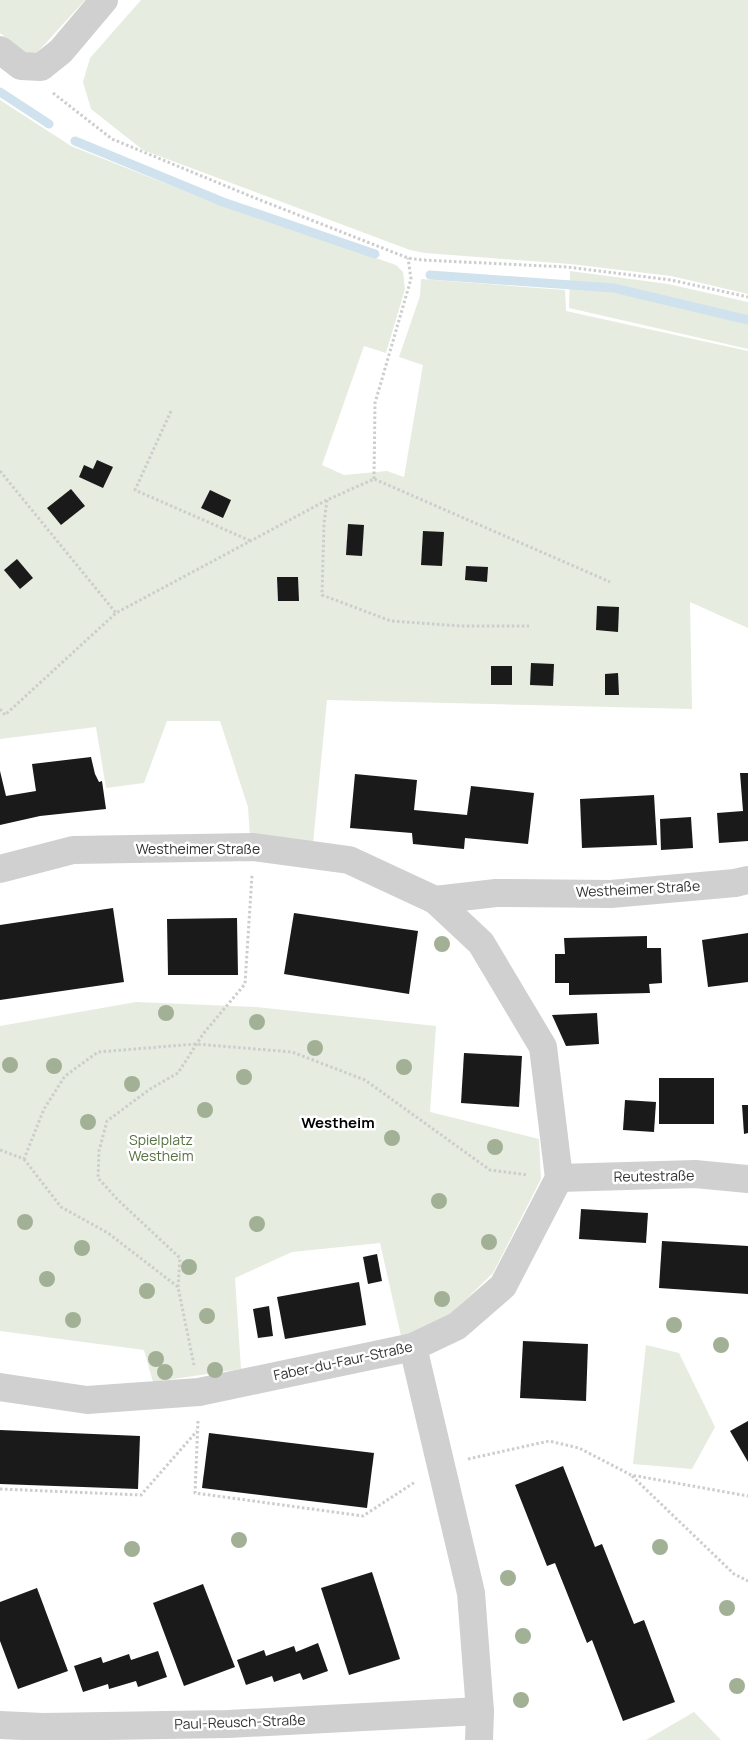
<svg xmlns="http://www.w3.org/2000/svg" width="748" height="1740" viewBox="0 0 748 1740" font-family="Manrope,sans-serif">
<rect width="100%" height="100%" fill="#fff"/>
<g fill="#e6ecdf">
<path d="M0 0H85L33 57 0 33Z"/>
<path d="M141 0H748V294L671 276 570 264 425 253 410 250 143 150 91 109 83 82 90 58Z"/>
<path d="M0 100 71 146 212 202 396 265 403 272 405 289 386 353 364 346 322 465 344 475 387 471 404 477 423 365 399 357 420 296 421 279 565 290 566 311 748 351V628L690 602 692 709 327 700 312 854 250 837 248 807 220 721H167L144 783 106 788 96 727 0 739Z"/>
<path d="M570 271 668 284 748 302V349L569 308Z"/>
<path d="M136 1002 256 1007 436 1026 430 1112 539 1139 541 1179 493 1273 450 1315 426 1330 401 1336 380 1243 292 1252 235 1278 241 1369 153 1382 144 1350 0 1331V1026Z"/>
<path d="M646 1345 679 1353 715 1427 692 1469 633 1464Z"/>
<path d="M694 1712 721 1740H646Z"/>
</g>
<g fill="none" stroke-linecap="round" stroke-linejoin="round">
<g stroke="#cfe2ee" stroke-width="9">
<path d="M0 92 49 124"/>
<path d="M75 141 223 202 375 254"/>
<path d="M430 275 614 288 748 320"/>
</g>
</g>
<g fill="#1a1a1a">
<path d="M97 460 113 467 103 488 79 477 84 465 93 469Z"/>
<path d="M71 489 85 506 61 525 47 508Z"/>
<path d="M210 490 231 500 223 518 201 508Z"/>
<path d="M348 524 364 525 362 556 346 555Z"/>
<path d="M423 531 444 532 442 566 421 565Z"/>
<path d="M17 559 33 578 20 589 4 570Z"/>
<path d="M466 566 488 567 487 582 465 580Z"/>
<path d="M277 577H298L299 601H278Z"/>
<path d="M597 606 619 607 618 632 596 630Z"/>
<path d="M531 663 554 664 553 686 530 685Z"/>
<rect x="491" y="666" width="21" height="19"/>
<path d="M618 673 619 695H605V674Z"/>
<path d="M91 757 95 774 99 782 102 781 106 809 40 816 0 825V771L6 796 36 791 32 764Z"/>
<path d="M740 773H748V841L719 843 717 813 743 811Z"/>
<path d="M355 774 417 780 414 810 467 815 471 786 534 793 528 844 465 838 464 849 413 844 412 833 350 828Z"/>
<path d="M654 795 657 845 582 848 580 799Z"/>
<path d="M691 817 693 848 661 850 660 819Z"/>
<path d="M113 908 124 982 0 1000V925Z"/>
<path d="M294 913 418 931 409 994 284 974Z"/>
<path d="M237 918 238 975H168L167 919Z"/>
<path d="M748 933V982L708 987 702 940Z"/>
<path d="M647 936V948H661L662 983 649 984 650 993 569 995V983H555V954H565L564 938Z"/>
<path d="M597 1013 599 1044 566 1046 552 1015Z"/>
<path d="M464 1053 522 1056 519 1107 461 1103Z"/>
<rect x="659" y="1078" width="55" height="46"/>
<path d="M625 1100 656 1102 654 1132 623 1130Z"/>
<path d="M742 1105H748V1133L744 1134Z"/>
<path d="M581 1209 648 1213 646 1243 579 1239Z"/>
<path d="M662 1241 748 1246V1294L659 1288Z"/>
<path d="M377 1254 382 1281 368 1284 363 1257Z"/>
<path d="M359 1282 366 1325 285 1339 277 1297Z"/>
<path d="M269 1306 273 1336 258 1338 253 1309Z"/>
<path d="M523 1341 588 1344 586 1401 520 1398Z"/>
<path d="M748 1421V1462L730 1431Z"/>
<path d="M0 1430 140 1436 138 1489 0 1484Z"/>
<path d="M209 1433 374 1453 367 1508 202 1488Z"/>
<path d="M563 1466 595 1547 602 1544 634 1624 644 1620 675 1702 623 1721 592 1640 587 1643 555 1563 547 1566 515 1485Z"/>
<path d="M372 1572 400 1659 349 1675 321 1588Z"/>
<path d="M203 1584 235 1667 184 1686 153 1603Z"/>
<path d="M37 1588 68 1671 18 1689 0 1641V1602Z"/>
<path d="M318 1643 328 1671 303 1680 300 1673 274 1682 272 1676 246 1685 237 1660 264 1650 266 1656 294 1646 296 1652Z"/>
<path d="M158 1651 167 1677 138 1687 136 1681 109 1689 108 1684 83 1692 74 1666 101 1657 103 1663 129 1654 131 1660Z"/>
</g>
<g fill="none" stroke-linecap="round" stroke-linejoin="round">
<g stroke="#cdcdcd" stroke-width="3" stroke-dasharray="2.5 2.5" stroke-linecap="butt">
<path d="M53 93 112 139 255 198 408 258 422 260 567 267 671 280 748 297"/>
<path d="M171 411 135 490 251 541"/>
<path d="M0 471 116 613"/>
<path d="M374 479 375 403 411 279 408 258"/>
<path d="M327 500 324 523 322 595 391 621 461 626H529"/>
<path d="M0 709 5 715 116 613 327 500 374 479 610 582"/>
<path d="M0 1150 24 1159 44 1109 65 1076 98 1052 196 1044 292 1052 365 1080 490 1170 528 1175"/>
<path d="M24 1159 61 1207 108 1233 178 1287 194 1365"/>
<path d="M178 1287 180 1258 118 1200 98 1178 99 1151 107 1121 150 1089 178 1073 203 1034 245 984 252 875"/>
<path d="M198 1421 195 1493 363 1516 415 1482"/>
<path d="M468 1459 549 1441 579 1448 631 1475 748 1496"/>
<path d="M632 1476 734 1574 748 1581"/>
<path d="M0 1489 141 1495 197 1431"/>
</g>
<g stroke="#d0d0d0" stroke-width="28">
<path d="M0 50 21 66 41 67 61 51 104 0"/>
<path d="M0 869 73 850 254 847 349 860 435 900 496 893 611 894 735 883 748 880"/>
<path d="M559 1178 695 1174 748 1179"/>
<path d="M413 1347 471 1593 480 1711 479 1740"/>
<path d="M0 1387 87 1400 199 1392 413 1347 457 1326 503 1286 559 1178 543 1047 481 943 435 900"/>
<path d="M0 1725 43 1727 228 1724 480 1711"/>
</g>
</g>
<g fill="#a2b095">
<circle cx="442" cy="944" r="8"/>
<circle cx="166" cy="1013" r="8"/>
<circle cx="257" cy="1022" r="8"/>
<circle cx="315" cy="1048" r="8"/>
<circle cx="10" cy="1065" r="8"/>
<circle cx="54" cy="1066" r="8"/>
<circle cx="404" cy="1067" r="8"/>
<circle cx="244" cy="1077" r="8"/>
<circle cx="132" cy="1084" r="8"/>
<circle cx="205" cy="1110" r="8"/>
<circle cx="88" cy="1122" r="8"/>
<circle cx="392" cy="1138" r="8"/>
<circle cx="495" cy="1147" r="8"/>
<circle cx="439" cy="1201" r="8"/>
<circle cx="25" cy="1222" r="8"/>
<circle cx="257" cy="1224" r="8"/>
<circle cx="489" cy="1242" r="8"/>
<circle cx="82" cy="1248" r="8"/>
<circle cx="189" cy="1267" r="8"/>
<circle cx="47" cy="1279" r="8"/>
<circle cx="147" cy="1291" r="8"/>
<circle cx="442" cy="1299" r="8"/>
<circle cx="207" cy="1316" r="8"/>
<circle cx="73" cy="1320" r="8"/>
<circle cx="674" cy="1325" r="8"/>
<circle cx="721" cy="1345" r="8"/>
<circle cx="156" cy="1359" r="8"/>
<circle cx="215" cy="1370" r="8"/>
<circle cx="165" cy="1372" r="8"/>
<circle cx="239" cy="1540" r="8"/>
<circle cx="660" cy="1547" r="8"/>
<circle cx="132" cy="1549" r="8"/>
<circle cx="508" cy="1578" r="8"/>
<circle cx="727" cy="1608" r="8"/>
<circle cx="523" cy="1636" r="8"/>
<circle cx="737" cy="1686" r="8"/>
<circle cx="521" cy="1700" r="8"/>
</g>
<g text-anchor="middle" stroke-width="5" stroke-linejoin="round" paint-order="stroke">
<g font-size="14" fill="#333" stroke="#fff">
<text x="198" y="854">Westheimer Straße</text>
<text transform="translate(638 889) rotate(-3)" y="5">Westheimer Straße</text>
<text transform="translate(654 1176) rotate(-1)" y="5">Reutestraße</text>
<text transform="translate(343 1361) rotate(-12)" y="5">Faber-du-Faur-Straße</text>
<text transform="translate(240 1722) rotate(-2)" y="5">Paul-Reusch-Straße</text>
</g>
<g font-size="14" fill="#56703f" stroke="#fff">
<text x="161" y="1145">Spielplatz<tspan x="161" dy="16">Westheim</tspan></text>
</g>
<g font-size="15" font-weight="bold" fill="#000" stroke="#fff">
<text x="338" y="1128">Westheim</text>
</g>
</g>
</svg>
